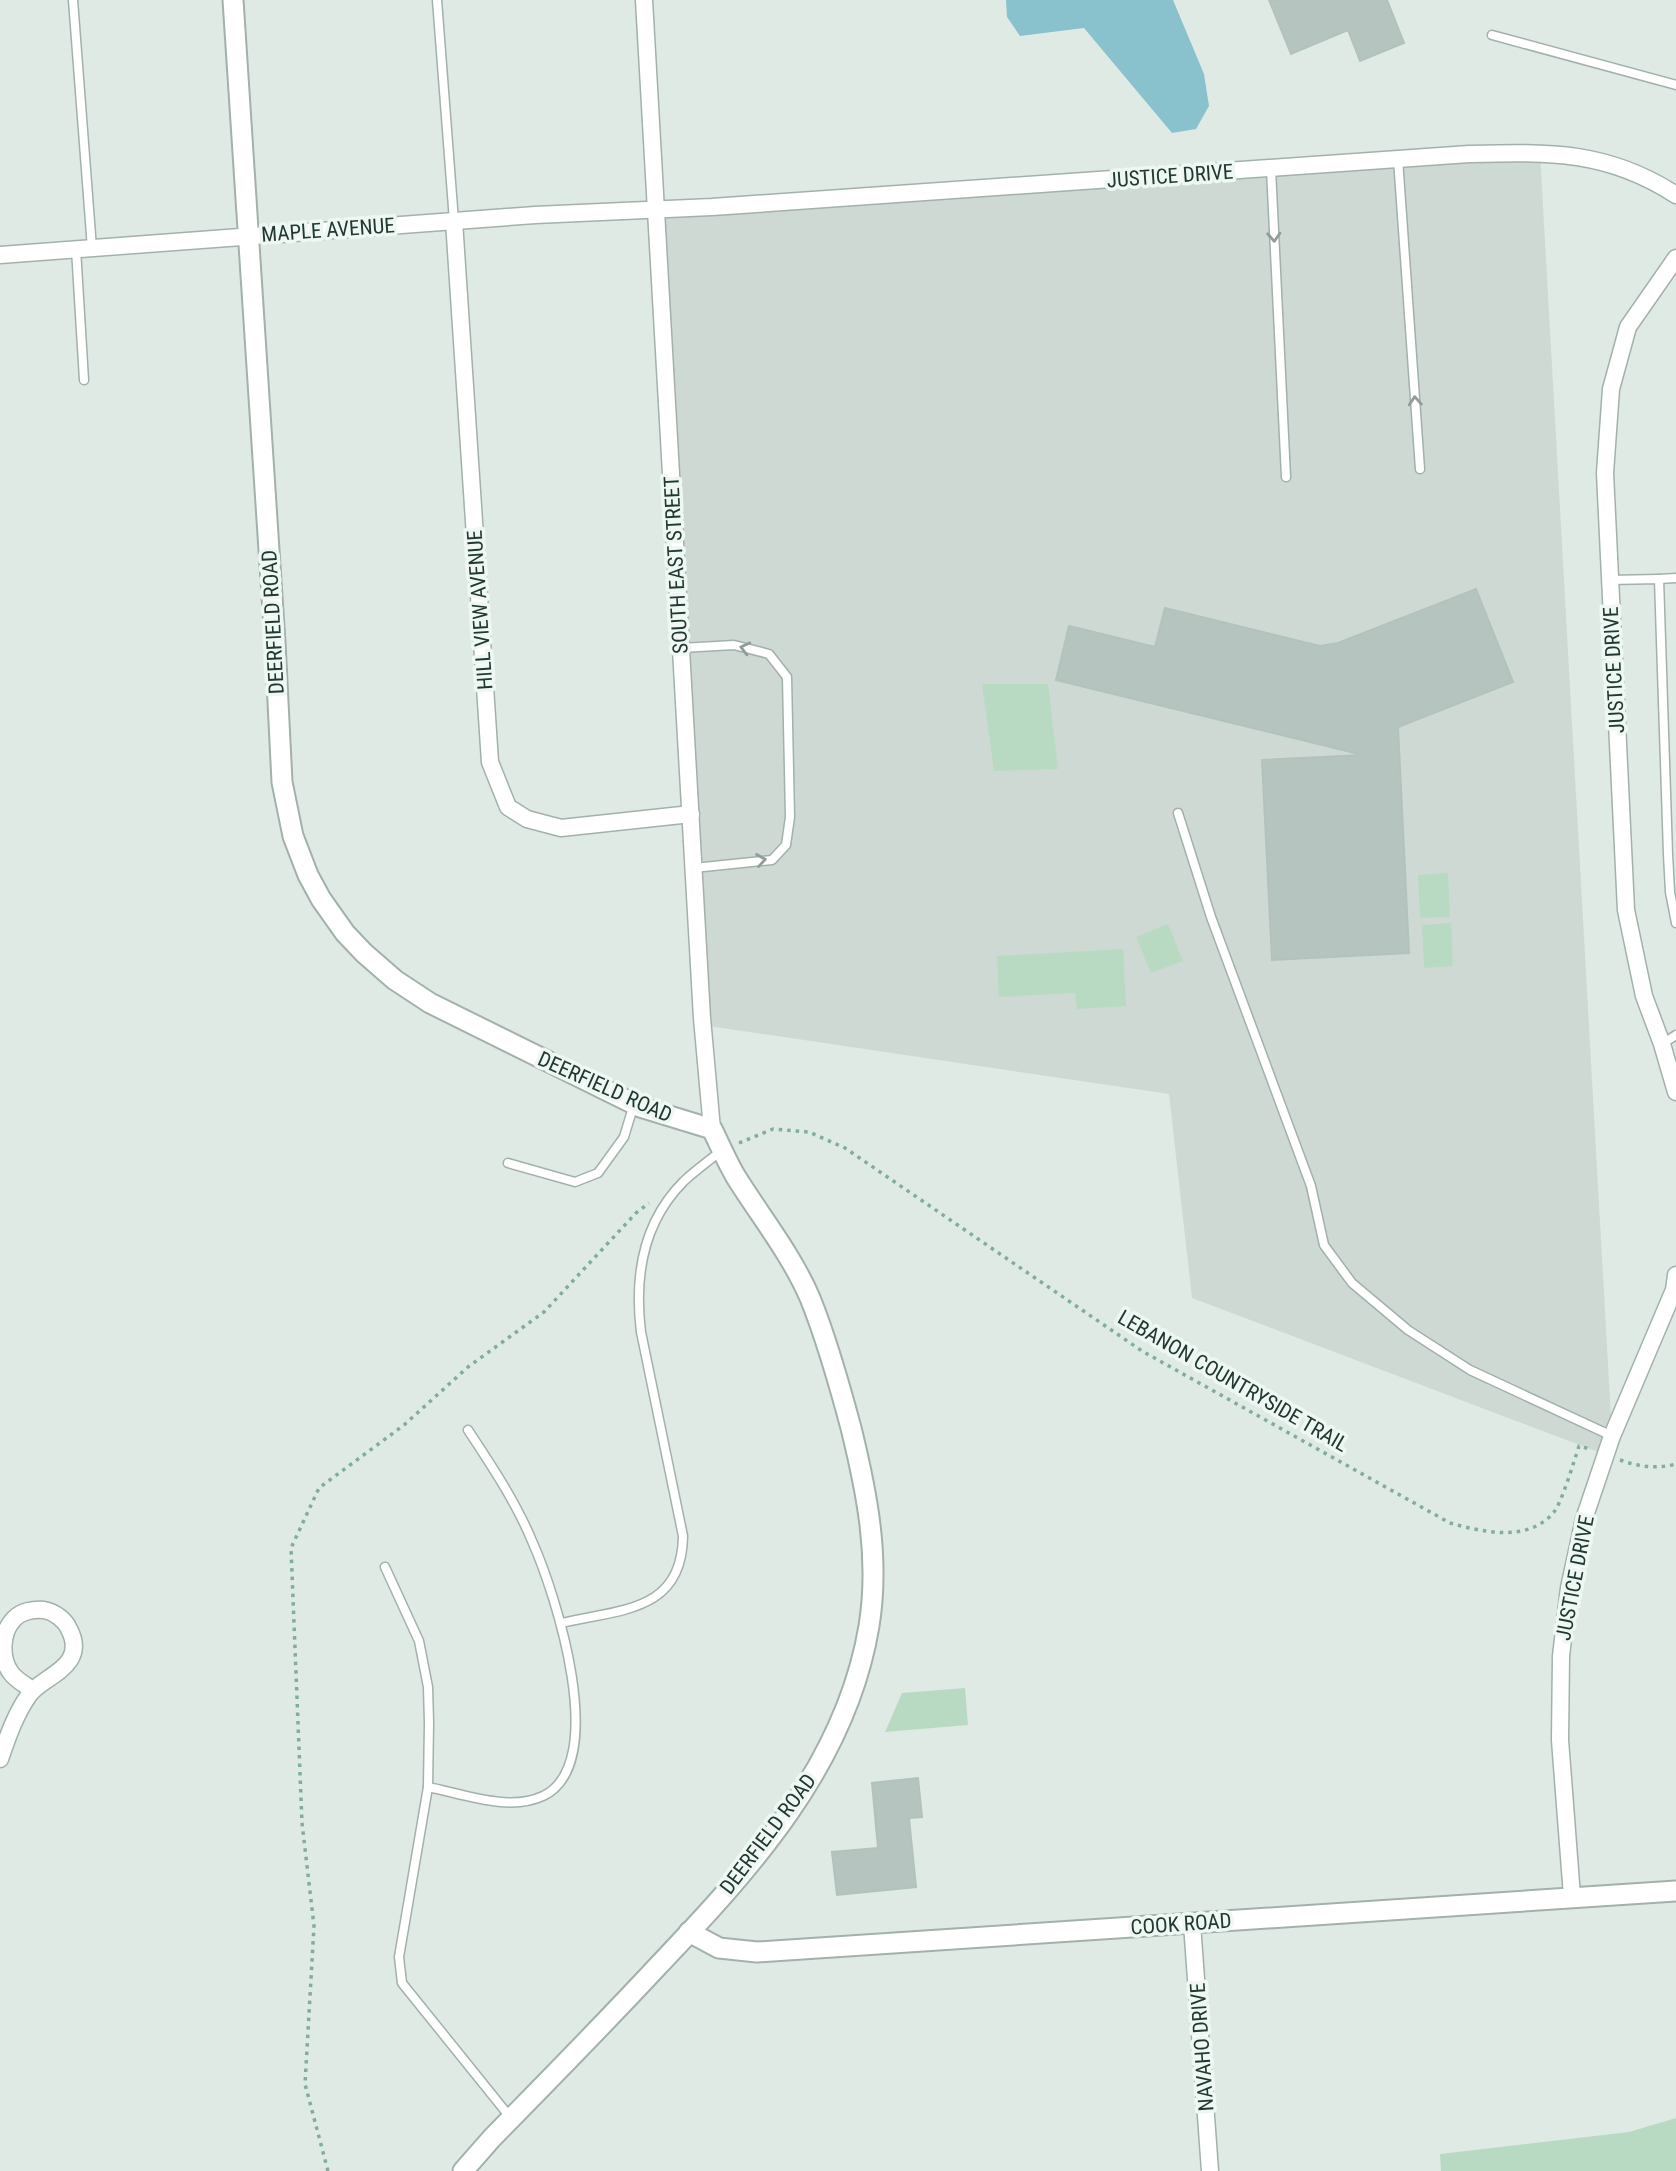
<svg xmlns="http://www.w3.org/2000/svg" width="1676" height="2171" viewBox="0 0 1676 2171" font-family="'Roboto Condensed',sans-serif">
<rect width="100%" height="100%" fill="#dfeae5"/>
<path fill="#ced9d4" d="M1540 152 1612 1436 1606 1455 1192 1298 1169 1094 702 1025 656 209Z"/>
<g fill="#b9dac2">
<path d="M982 684H1048L1058 769 994 771Z"/>
<path d="M1448 873 1450 917 1420 918 1418 875Z"/>
<path d="M1451 923 1453 966 1424 968 1422 925Z"/>
<path d="M1168 924 1183 961 1151 973 1136 937Z"/>
<path d="M1123 949 1126 1006 1077 1009 1075 993 999 997 997 956Z"/>
<path d="M965 1688 968 1725 885 1732 902 1693Z"/>
<path d="M1676 2118V2171H1441L1440 2154 1629 2132Z"/>
</g>
<path fill="#89c2cd" d="M1006 0H1173L1204 74 1209 106 1196 129 1172 133 1084 28 1020 36 1007 17Z"/>
<g fill="#b5c4be" stroke="#b2c3bc" stroke-width="2">
<path d="M1269 0H1387L1404 43 1360 61 1348 30 1291 54Z"/>
<path d="M1476 589 1513 682 1398 727 1409 953 1272 960 1262 760 1363 755 1056 680 1069 626 1155 647 1165 608 1320 646 1338 643Z"/>
<path d="M918 1778 922 1817 909 1818 916 1887 837 1895 832 1852 878 1848 872 1783Z"/>
</g>
<g fill="none" stroke-linecap="round" stroke-linejoin="round">
<defs>
<g id="service">
<path d="M73 0 92 248"/>
<path d="M437 0 454 221"/>
<path d="M1492 35 1676 85"/>
<path d="M1398 159 1420 469"/>
<path d="M1271 169 1286 477"/>
<path d="M76 249 84 380"/>
<path d="M1659 579 1676 578"/>
<path d="M1610 580 1659 579 1668 854 1670 892 1676 923"/>
<path d="M681 648 734 645 769 654 787 677 790 817 786 845 772 860 694 868"/>
<path d="M1178 813 1211 917 1311 1186 1324 1245 1352 1283 1408 1330 1470 1370 1612 1436"/>
<path d="M1662 1044 1676 1035"/>
<path d="M508 1163 575 1182 598 1173 624 1137 634 1104"/>
<path d="M385 1567 419 1641 428 1687 429 1723 428 1787 399 1957 402 1983 510 2117"/>
<path d="M562 1623C621 1609 682 1612 683 1536L641 1332C634 1276 643 1222 684 1181 696 1170 710 1160 722 1150"/>
<path d="M428 1787C463 1794 509 1812 543 1796 611 1764 555 1592 532 1541 516 1502 491 1465 468 1430"/>
</g>
<g id="minor">
<path d="M644 0 702 1018 712 1129"/>
<path d="M454 221 490 762 508 807 527 819 561 828 691 814"/>
<path d="M0 255 535 215 712 207 1469 154C1548 152 1607 150 1676 195"/>
<path d="M1676 258 1628 327 1611 389 1605 473 1626 910 1644 996 1662 1044 1676 1092"/>
<path d="M0 1759C8 1736 15 1715 29 1695 42 1676 89 1667 69 1629 65 1620 55 1612 44 1610 34 1609 21 1611 14 1619 1 1632 0 1658 11 1673 16 1680 26 1685 32 1690"/>
<path d="M1572 1896 1560 1740 1561 1656 1569 1588 1584 1519 1612 1436 1674 1290 1676 1275"/>
<path d="M1192 1924 1210 2171"/>
</g>
<g id="tertiary">
<path d="M233 0 275 642 282 782 293 836 308 875 321 899 345 933 364 953 395 980 430 1003 640 1107 712 1129C720 1145 727 1162 736 1177 761 1217 791 1254 810 1298 827 1340 839 1383 851 1428 867 1493 880 1558 869 1626 846 1765 750 1869 657 1967 603 2025 548 2081 492 2138L463 2171"/>
<path d="M689 1932 719 1948 757 1952 1676 1891"/>
</g>
</defs>
<use href="#service" stroke="#a2b1ac" stroke-width="11"/>
<use href="#minor" stroke="#a2b1ac" stroke-width="19"/>
<use href="#tertiary" stroke="#a2b1ac" stroke-width="23"/>
<g stroke="#81ac9e" stroke-width="3.5" stroke-dasharray="3.5 5" stroke-linecap="butt">
<path d="M739 1143 773 1129 809 1132 845 1148 1142 1351 1450 1523C1483 1532 1528 1543 1554 1512 1562 1502 1574 1461 1579 1446L1590 1449"/>
<path d="M1620 1460C1639 1467 1657 1469 1676 1464"/>
<path d="M328 2171 305 2084 314 1926 302 1823 291 1548 319 1488 404 1425 468 1367 544 1312 636 1213 649 1203"/>
</g>
<use href="#service" stroke="#fff" stroke-width="8"/>
<use href="#minor" stroke="#fff" stroke-width="16"/>
<use href="#tertiary" stroke="#fff" stroke-width="19"/>
</g>
<defs><path id="oneway-chevron" d="M-2-3.5L2.5 0L-2 3.5" fill="none" stroke-width="1.6" stroke-linecap="round" stroke-linejoin="round" transform="scale(1.75)"/></defs>
<g stroke="#909c98">
<use href="#oneway-chevron" transform="translate(1274 237) rotate(87)"/>
<use href="#oneway-chevron" transform="translate(1415 401) rotate(-94)"/>
<use href="#oneway-chevron" transform="translate(745 648) rotate(-166)"/>
<use href="#oneway-chevron" transform="translate(761 860) rotate(-9)"/>
</g>
<g text-anchor="middle" stroke-width="7" stroke-linejoin="round" paint-order="stroke">
<g font-size="21" fill="#213932" stroke="#eff7f3">
<text transform="translate(1170 176) rotate(-4)" y="7">JUSTICE DRIVE</text>
<text transform="translate(328 230) rotate(-4)" y="7">MAPLE AVENUE</text>
<text transform="translate(676 565) rotate(-93)" y="7">SOUTH EAST STREET</text>
<text transform="translate(480 610) rotate(-94)" y="7">HILL VIEW AVENUE</text>
<text transform="translate(273 622) rotate(-93)" y="7">DEERFIELD ROAD</text>
<text transform="translate(1614 670) rotate(-93)" y="7">JUSTICE DRIVE</text>
<text transform="translate(605 1087) rotate(24)" y="7">DEERFIELD ROAD</text>
<text transform="translate(1233 1381) rotate(30)" y="7">LEBANON COUNTRYSIDE TRAIL</text>
<text transform="translate(1575 1578) rotate(-79)" y="7">JUSTICE DRIVE</text>
<text transform="translate(768 1834) rotate(-53)" y="7">DEERFIELD ROAD</text>
<text transform="translate(1181 1924) rotate(-4)" y="7">COOK ROAD</text>
<text transform="translate(1202 2047) rotate(-94)" y="7">NAVAHO DRIVE</text>
</g>
</g>
</svg>
